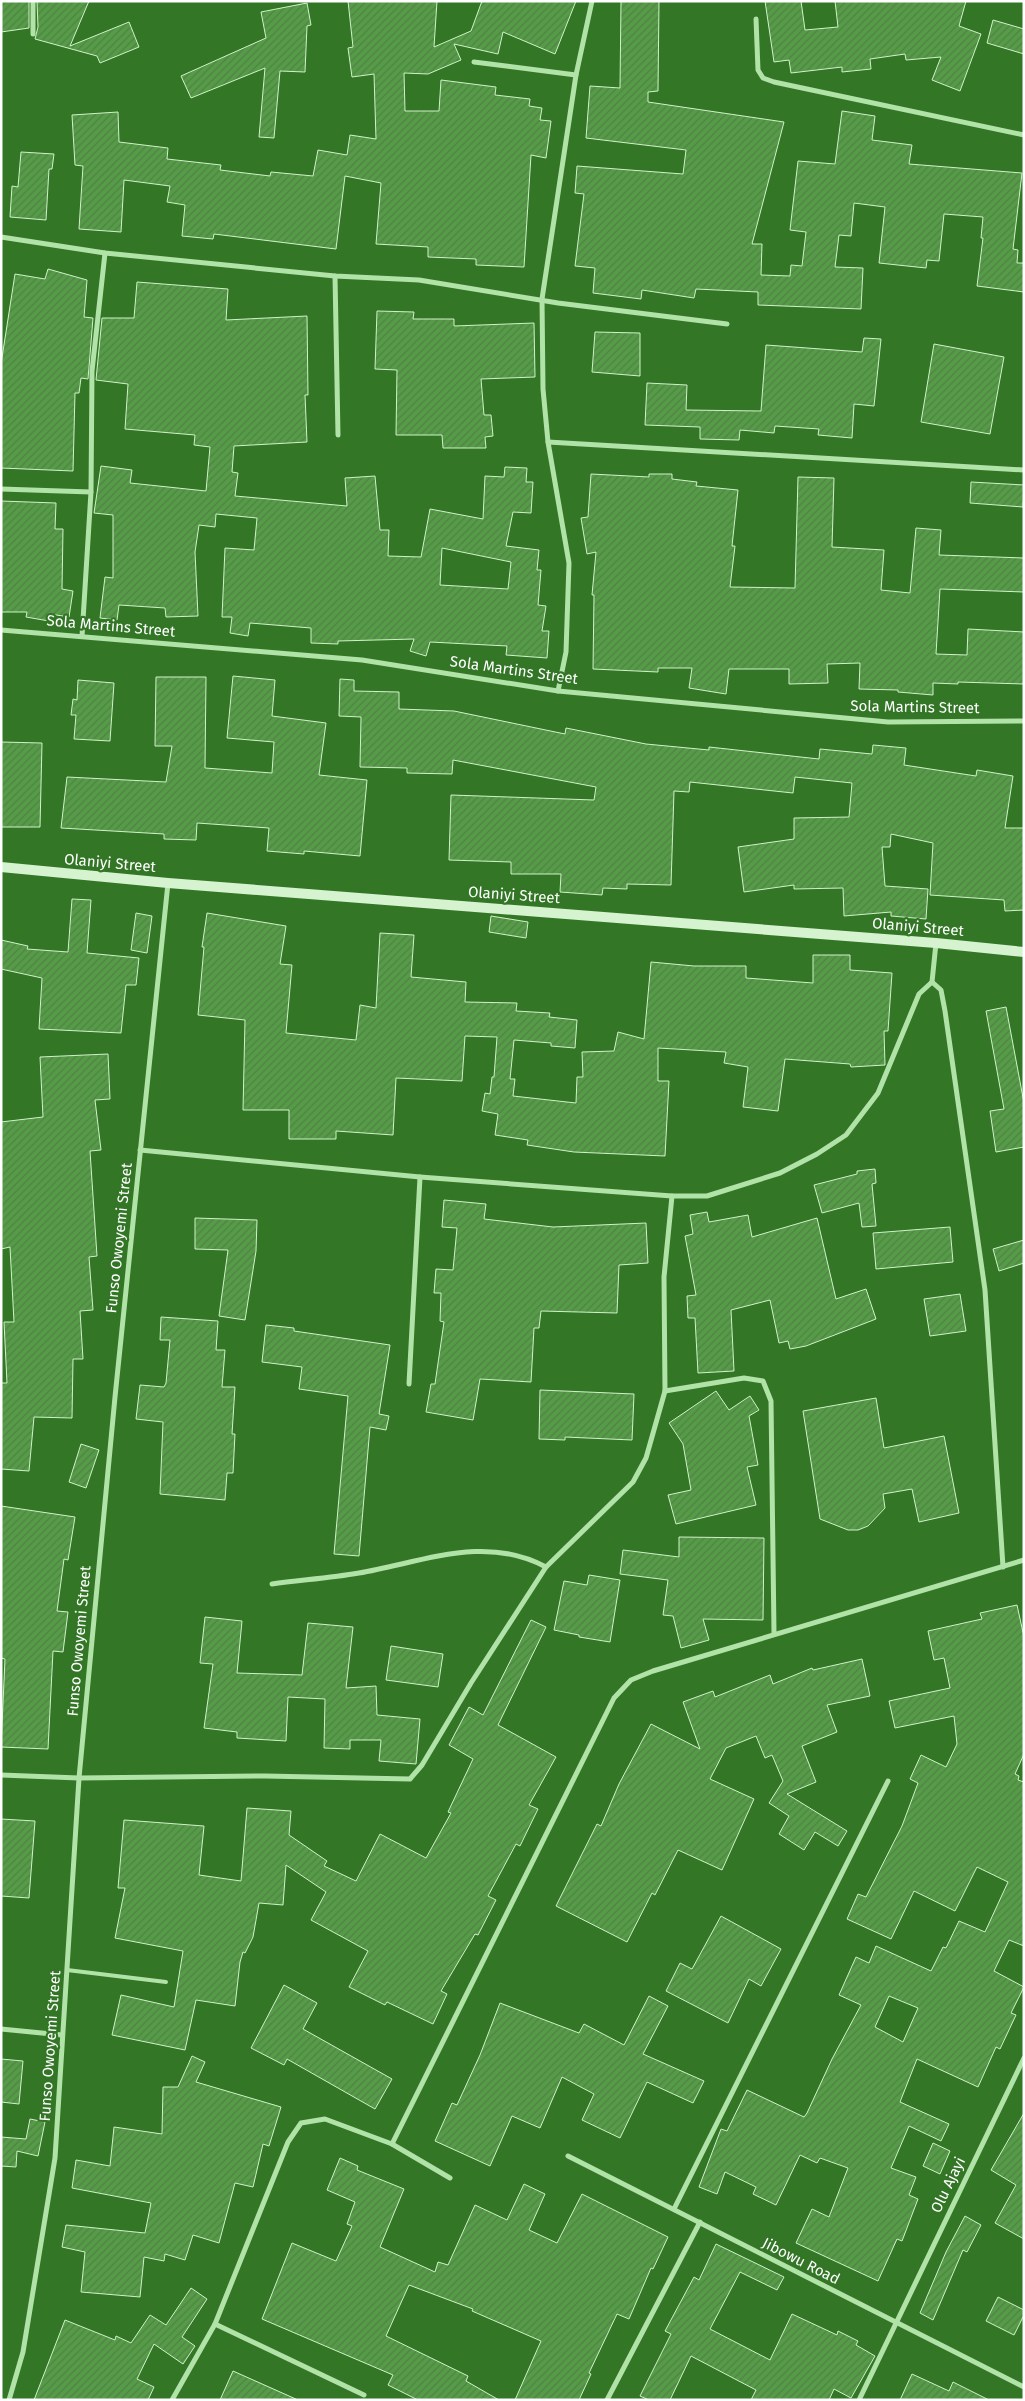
<svg xmlns="http://www.w3.org/2000/svg" width="1025" height="2401" viewBox="0 0 1025 2401" font-family="'Fira Sans',sans-serif">
<defs>
<pattern id="building-hatch" width="6" height="6" patternUnits="userSpaceOnUse" patternTransform="scale(1.25)"><rect width="6" height="6" fill="#559c46"/><path d="M-1 1l2-2M0 6l6-6M5 7l2-2" fill="none" stroke="#528048"/></pattern>
</defs>
<rect width="100%" height="100%" fill="#327626"/>
<g fill="url(#building-hatch)" stroke="#d0f2c9" fill-rule="evenodd">
<path d="M1 1H29V28L1 32Z"/>
<path d="M37 1H89L70 46 129 22 139 47 100 63 97 56 35 39 38 27Z"/>
<path d="M348 1H437L434 47 471 31 482 1H576L555 54 503 32 498 54 454 44 461 60 428 74 404 73 405 111H439L441 80 496 87 495 95 530 99 529 106 542 108 540 120 551 121 546 158 531 155 524 267 476 265V259L428 257V247L376 244 381 183 345 176 336 249 214 234 213 239 182 236 185 205 167 202 170 186 124 180 121 232 79 229 83 166 75 165 72 115 118 112 119 142 168 148 167 159 221 165 220 170 270 176 271 172 313 176 318 150 347 155 350 135 376 139 374 74 352 77 348 48 353 47Z"/>
<path d="M621 1H659L658 91 648 92V102L784 122 752 244H762L761 275 790 276 791 265 802 266 806 232 790 230 798 161 835 164 842 111 875 116 872 140 912 145 909 164 1022 173 1013 249 1018 250 1017 263H1024V292L977 286 983 238H981L983 217 944 214 939 261 927 260 926 268 879 263 885 207 854 203 851 236 839 235 835 267 863 268 861 309 758 305V292L696 289 694 298 642 290 641 299 593 293 595 268 575 266 584 194 575 193 577 166 683 174 686 150 586 138 590 86 620 88Z"/>
<path d="M765 1H801L805 30 838 27 835 1H966L959 26 981 34 960 91 932 80 941 57 906 60 905 54 870 59 871 69 842 72V67L791 73 789 60 774 62Z"/>
<path d="M307 3 311 25 307 26 305 72 280 71 274 138 259 137 265 68 191 98 181 76 266 38 261 12Z"/>
<path d="M993 20 1024 29V54L987 43Z"/>
<path d="M21 152 54 154 52 169H49L46 220 10 217 12 186 18 187Z"/>
<path d="M48 269 87 280 84 317 93 318 88 379 81 378 79 393H75L73 471 1 468V364L15 274 45 279Z"/>
<path d="M137 282 228 289 226 320 307 316 308 395H305L307 442 234 446 232 472 238 473 235 496 347 506 345 478 375 476 380 530H389L388 556 421 557 430 509 483 519 485 476 504 477 505 467 527 468 526 482H533L531 513 513 512 506 546 539 550 537 570H541L538 605 546 606 542 631H549L547 658 506 655 507 646 430 642 426 656 410 651 414 639 338 641V644L311 643V628L250 623 248 636 230 633 232 617H222L225 548 254 550 257 518 216 514 215 527 199 525 195 552 198 616 166 617 165 608 119 605 117 620 100 618 105 577 113 578V515L94 513 101 466 132 470 130 483 206 491 210 447 194 445 195 435 125 429 128 384 96 380 102 318H134ZM442 548 511 562 508 589 440 585Z"/>
<path d="M377 311 414 312 413 319H454V326L534 323 535 377 481 379 484 415H491L493 436 485 437 486 448H443L442 435H396L397 370 375 369Z"/>
<path d="M595 332 640 333V376L592 372Z"/>
<path d="M864 338 881 339 874 406 854 404 852 438 818 435 819 429 775 426 774 433 740 430 739 440 700 439V427L645 425 647 383 687 385 686 410 761 411 766 345 862 352Z"/>
<path d="M934 344 1004 357 990 434 921 422Z"/>
<path d="M591 474 649 477V474H672V479L697 482 696 486 738 490 732 546H735L730 587 795 588 798 477 834 478 832 547 884 550 881 590 910 593 916 528 941 530 939 555 1024 558V592L940 589 936 654 967 655 968 629 1024 632V684L958 682V684L933 683V695L898 692V690L859 689 860 663 827 664 828 683 789 684V669H729L726 694 689 688 692 668H658V672L593 669 594 595H592L596 552 587 554 581 518 588 517Z"/>
<path d="M971 482 1024 485 1023 507 970 503Z"/>
<path d="M1 501 56 503 55 529H63L62 589 73 591 69 617 50 614 49 621 26 617 27 612H1Z"/>
<path d="M233 676 275 680 272 716 326 723 319 775 367 780 360 856 304 851V854L267 851 269 828 197 823 196 840 164 839V834L61 828 67 777 166 782 172 746H155L156 677H206L205 768 272 773 274 742 227 738Z"/>
<path d="M340 679 354 680V691L399 692V709L454 711 565 734 566 728 646 744 709 750V747L819 759 820 749 872 754 873 745 906 748 904 765 976 776 977 770 1013 776 1005 828H1024V910L1005 911 1004 900 930 895 933 843 891 834 890 847H882L885 886 928 889 926 919 891 916V912L844 916 843 888 794 889V885L744 892 738 847 794 839V818L849 817 852 783 795 777 793 793 690 782 689 792 674 791 671 885 627 884V889L603 888 602 895 560 892 561 874H511V862L449 860 451 795 594 800 596 787 453 760 452 774 407 773V768L360 767 361 717 339 716Z"/>
<path d="M78 680 114 683 110 741 74 739 76 715H71L73 699 77 700Z"/>
<path d="M1 742 42 743 40 827H1Z"/>
<path d="M72 899 91 900 87 953 139 958 136 985H126L121 1033 39 1029 42 978 1 969V940L28 946 27 949 68 952Z"/>
<path d="M136 913 152 916 147 953 131 950Z"/>
<path d="M207 913 286 926 280 964 292 965 286 1033 356 1040 360 1005 376 1008 380 933 414 935 411 977 466 982 465 1002 517 1003 516 1011 550 1013 549 1017 577 1020 575 1048 551 1046V1043L514 1040 510 1079H515L513 1096 576 1103 577 1077H583L582 1052 614 1051 618 1032 644 1039 651 962 694 966H746V978L813 983V955H850V970L892 973 888 1031H884L885 1065 851 1067 850 1064 785 1059 778 1111 743 1107 748 1067 724 1063 726 1052 658 1048V1081H669L665 1156 574 1152 527 1145 528 1140 495 1135 498 1114 482 1111 485 1093 490 1094 492 1077H494L497 1037 465 1036 462 1081 396 1078 393 1135 336 1131V1139H289V1110H243L245 1020 198 1015 204 947H202Z"/>
<path d="M491 916 528 922 526 938 489 932Z"/>
<path d="M1006 1007 1024 1103V1147L996 1152 990 1111 1004 1109 986 1011Z"/>
<path d="M108 1054 110 1099 95 1100 101 1150 90 1151 97 1256 89 1257 93 1310 80 1311 83 1359H73L72 1418 34 1417 29 1471 1 1469V1383H7L4 1322H14L10 1247 1 1249V1122L43 1117 40 1057Z"/>
<path d="M875 1169 876 1183 872 1184 876 1226 862 1227 859 1203 822 1213 814 1185 857 1174V1171Z"/>
<path d="M444 1200 486 1204 484 1219 553 1227 646 1223 648 1263 619 1265 617 1313 541 1311 539 1328H534L531 1382 480 1379 473 1420 426 1412 431 1384H435L444 1322 440 1321 441 1293H434L436 1269 453 1270 457 1228 442 1227Z"/>
<path d="M707 1212 709 1222 748 1215 752 1237 817 1218 836 1299 866 1289 876 1319 806 1346 790 1349 788 1341 779 1343 770 1300 731 1310 734 1371 698 1373 695 1318H688L687 1296 696 1295 685 1236 693 1234 690 1215Z"/>
<path d="M195 1218 257 1220 256 1251 245 1320 219 1316 228 1250 195 1249Z"/>
<path d="M950 1227 953 1262 876 1269 873 1233Z"/>
<path d="M1024 1240V1263L999 1271 993 1249Z"/>
<path d="M960 1294 966 1331 930 1336 924 1299Z"/>
<path d="M161 1317 218 1321 216 1350H225L222 1387H235L232 1434H235L233 1473H227L225 1500 160 1494 163 1422 136 1419 140 1385 164 1387 166 1383 170 1340H160Z"/>
<path d="M266 1325 294 1328V1331L390 1345 379 1414 389 1416 386 1430 370 1427 359 1556 334 1554 348 1396 299 1389 302 1367 262 1362Z"/>
<path d="M540 1390 634 1394 632 1440 565 1437V1440L539 1439Z"/>
<path d="M716 1391 729 1410 750 1396 759 1410 749 1416 758 1465 747 1467 756 1505 676 1524 668 1495 691 1490 683 1444 669 1423Z"/>
<path d="M876 1398 884 1448 944 1436 959 1513 919 1522 912 1489 883 1494 885 1508 868 1526 858 1530H848L820 1519 803 1411Z"/>
<path d="M81 1444 99 1450 86 1488 69 1482Z"/>
<path d="M1 1506 75 1517 68 1560 64 1559 57 1611 68 1612 63 1652 53 1651 48 1749 1 1747 5 1659 1 1658Z"/>
<path d="M679 1537 764 1538 763 1620 703 1619 709 1640 681 1648 673 1616 663 1615 668 1580 620 1574 623 1550 679 1557Z"/>
<path d="M589 1575 620 1580 610 1642 579 1637V1635L554 1630 564 1581 587 1585Z"/>
<path d="M1017 1605 1024 1637V1754L1015 1774 1019 1776 1018 1780 1024 1782V1946L1009 1940 994 1971 1024 1987 1011 2013 1016 2015 1000 2049 996 2047 978 2087 917 2059 900 2102 949 2124 941 2141 909 2126 891 2168 916 2177 909 2195 918 2199 902 2241 897 2239 878 2281 796 2243 812 2209 829 2217 848 2168 820 2158 817 2163 800 2155 776 2205 753 2194 756 2187 725 2172 717 2194 699 2187 721 2129 727 2131 747 2090 804 2117 807 2113 832 2059 861 2005 839 1995 856 1957 869 1963 876 1946 931 1971 943 1947 946 1948 959 1921 985 1932 1008 1882 977 1867 955 1911 914 1891 891 1939 847 1919 858 1894 866 1897 902 1826 918 1783 910 1779 921 1755 946 1767 957 1744 954 1716 895 1728 889 1701 950 1688 944 1658 934 1660 928 1631 982 1619 980 1613ZM889 1996 918 2008 903 2042 875 2027Z"/>
<path d="M205 1617 242 1621 237 1673 302 1675 308 1623 353 1627 346 1688 376 1686 377 1715 420 1719 416 1764 379 1761 381 1740H350V1749L324 1748 325 1699 288 1697 286 1741 237 1738V1732L204 1728 213 1664 200 1663Z"/>
<path d="M531 1620 546 1627 498 1725 556 1757 529 1805 538 1809 520 1846 516 1844 488 1896 496 1900 478 1935 475 1934 441 1991 447 1994 433 2024 387 2002 385 2005 349 1987 368 1951 311 1920 326 1892 286 1865 283 1905 259 1903 253 1937 245 1953 243 1952 240 1962 235 2006 196 2000 185 2050 112 2035 121 1995 174 2007 183 1951 115 1938 125 1888H118L124 1820 204 1826 199 1875 241 1881 247 1808 291 1811 289 1835 327 1861 324 1866 356 1881 380 1834 426 1858 451 1813 448 1812 473 1759 449 1745 469 1707 483 1715Z"/>
<path d="M391 1646 443 1654 438 1687 386 1680Z"/>
<path d="M862 1659 870 1696 827 1705 837 1732 802 1746 816 1782 787 1794 847 1831 838 1846 815 1832 804 1850 779 1834 789 1816 769 1803 783 1781 772 1755 765 1758 756 1736 726 1748 710 1779 754 1799 722 1870 678 1850 655 1895 652 1893 627 1942 556 1906 597 1824 601 1826 619 1784 651 1724 700 1749 683 1702 713 1691 715 1697 770 1675 773 1684 812 1668 813 1670Z"/>
<path d="M1 1819 35 1821 29 1898 1 1896Z"/>
<path d="M721 1916 781 1949 761 1986 749 1979 728 2023 666 1991 680 1963 692 1969Z"/>
<path d="M284 1985 317 2003 303 2029 392 2079 375 2109 287 2059 284 2065 251 2048Z"/>
<path d="M649 1996 668 2006 643 2054 704 2081 693 2103 647 2082 620 2138 582 2120 594 2094 562 2077 540 2128 512 2116 490 2166 435 2141 452 2103 457 2105 480 2055 500 2003 579 2033 584 2024 624 2045Z"/>
<path d="M192 2056 205 2062 196 2082 281 2107 269 2146 263 2144 253 2187 235 2183 219 2243 193 2235 185 2260 165 2254 164 2261 144 2257 140 2297 81 2292 85 2252 62 2247 66 2225 145 2233 151 2203 72 2188 76 2160 110 2166 114 2127 162 2134 163 2087H178Z"/>
<path d="M1 2059 23 2061 19 2104 1 2102Z"/>
<path d="M1024 2113V2239L995 2223 1016 2185 991 2170Z"/>
<path d="M30 2119 45 2122 38 2156 17 2151 16 2167 1 2166V2137L26 2139Z"/>
<path d="M933 2143 950 2151 940 2174 923 2166Z"/>
<path d="M340 2158 358 2166 357 2170 404 2189 380 2247 435 2272 438 2262 448 2265 475 2205 507 2220 524 2184 545 2194 529 2230 557 2243 582 2194 668 2237 653 2269 651 2268 629 2319 617 2314 589 2373 591 2374 579 2400H515L541 2341 472 2311 473 2309 409 2285 386 2336 468 2376 466 2381 499 2400H418L388 2385 393 2375 262 2319 292 2243 336 2261 352 2226 347 2224 355 2202 327 2190Z"/>
<path d="M965 2216 981 2225 967 2252 963 2250 933 2320 920 2313 946 2252Z"/>
<path d="M716 2244 784 2277 777 2290 740 2272 710 2329 770 2360 792 2314 837 2335 838 2331 858 2341 856 2345 875 2356 851 2398 834 2389 829 2400H751L756 2390 691 2356 670 2400H649L640 2396 671 2334 665 2331 694 2277 699 2280Z"/>
<path d="M191 2288 207 2299 182 2337 195 2346 183 2364 154 2344 137 2379 154 2387 148 2400H34L65 2320 115 2340 116 2336 131 2343 150 2315 166 2325Z"/>
<path d="M998 2297 1024 2310V2315L1014 2335 986 2321Z"/>
<path d="M233 2371 298 2400H220Z"/>
<path d="M912 2374 949 2391 953 2382 989 2400H900Z"/>
</g>
<g fill="none" stroke-linecap="round" stroke-linejoin="round">
<path stroke="#b1e2a7" stroke-width="4" d="M67 1970 166 1982"/>
<g stroke="#b1e2a7" stroke-width="5">
<path d="M33 1V34"/>
<path d="M756 19 758 70 763 78 774 82 1024 135"/>
<path d="M474 62 576 75"/>
<path d="M1 237 105 253 335 276 419 280 558 303 727 324"/>
<path d="M335 276 338 435"/>
<path d="M548 442 1024 470"/>
<path d="M1 489 91 492"/>
<path d="M1 630 362 660 558 691 888 722 1024 721"/>
<path d="M82 636 91 492 92 371 105 253"/>
<path d="M558 691 566 652 569 563 548 442 543 389 542 299 576 75 592 1"/>
<path d="M936 943 932 982 941 990 945 1011 985 1290 1003 1567"/>
<path d="M140 1150 420 1177 672 1196H707L780 1173 817 1154 846 1135 878 1093 919 994 932 982"/>
<path d="M409 1384 420 1177"/>
<path d="M665 1391 744 1378 763 1381 771 1401 774 1633"/>
<path d="M272 1584C301 1580 330 1578 359 1573 423 1562 485 1534 546 1567"/>
<path d="M1 1775 79 1778 265 1776 410 1779 422 1765 471 1683 546 1567 633 1482 646 1458 665 1391 664 1277 672 1196"/>
<path d="M1 2029 62 2035"/>
<path d="M392 2144 614 1698 631 1680 653 1671 1024 1560"/>
<path d="M568 2156 1024 2387"/>
<path d="M674 2209 888 1781"/>
<path d="M215 2324 364 2395"/>
<path d="M9 2400 23 2352 55 2158 79 1778 115 1397 168 883"/>
<path d="M172 2400 215 2324 288 2142 301 2123 325 2119 392 2144 450 2178"/>
<path d="M607 2400 700 2222"/>
<path d="M859 2400 1024 2058"/>
</g>
<path stroke="#d5f3cf" stroke-width="10" d="M1 867 168 883 936 943 1024 952"/>
</g>
<g text-anchor="middle" stroke-width="4.5" stroke-linejoin="round" paint-order="stroke">
<g font-size="15" fill="#fff" stroke="#327626">
<text transform="translate(111 626) rotate(5)" y="5">Sola Martins Street</text>
<text transform="translate(514 670) rotate(8)" y="5">Sola Martins Street</text>
<text transform="translate(915 707) rotate(1)" y="5">Sola Martins Street</text>
<text transform="translate(110 863) rotate(5)" y="5">Olaniyi Street</text>
<text transform="translate(514 895) rotate(4)" y="5">Olaniyi Street</text>
<text transform="translate(918 927) rotate(5)" y="5">Olaniyi Street</text>
<text transform="translate(119 1238) rotate(-84)" y="5">Funso Owoyemi Street</text>
<text transform="translate(79 1641) rotate(-85)" y="5">Funso Owoyemi Street</text>
<text transform="translate(50 2046) rotate(-86)" y="5">Funso Owoyemi Street</text>
<text transform="translate(948 2185) rotate(-64)" y="5">Olu Ajayi</text>
<text transform="translate(801 2261) rotate(27)" y="5">Jibowu Road</text>
</g>
</g>
<rect width="1025" height="2401" fill="none" stroke="#ffffff" stroke-width="5"/>
</svg>
